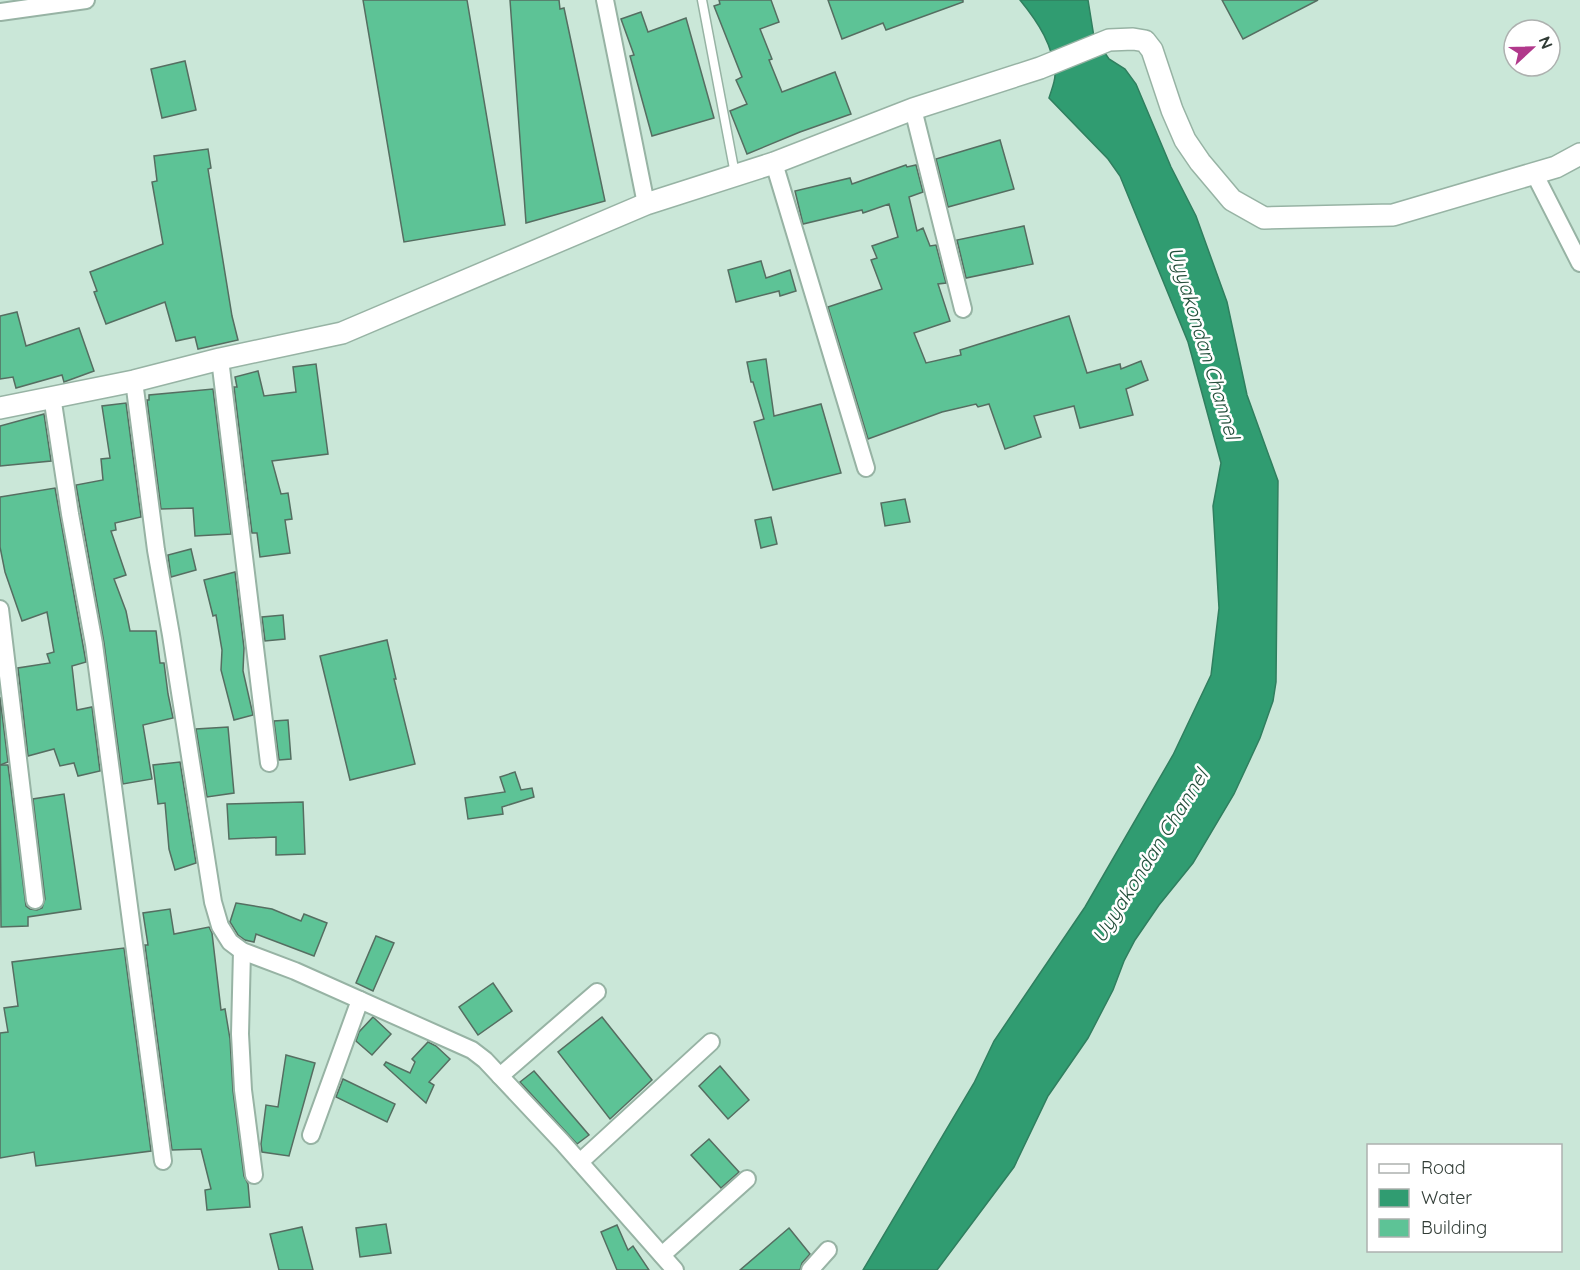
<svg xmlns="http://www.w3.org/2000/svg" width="1580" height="1270" viewBox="0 0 1580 1270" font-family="Quicksand,sans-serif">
<rect width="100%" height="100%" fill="#cae7d8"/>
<path fill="#309c71" stroke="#307f5f" stroke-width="1.5" d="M1020 0H1088L1094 37 1109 59 1125 69 1136 84 1171 167 1196 216 1227 302 1247 395 1278 481 1276 682 1273 701 1260 738 1234 794 1193 863 1159 905 1135 940 1124 961 1113 990 1088 1038 1048 1096 1014 1167 937 1270H863L974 1083 994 1041 1085 907 1173 755 1211 675 1219 608 1213 506 1221 463 1188 342 1120 176 1108 159 1049 98C1051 91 1055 82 1055 75 1054 46 1038 22 1020 0Z"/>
<g fill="#5dc396" stroke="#556e61" stroke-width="1.5">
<path d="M363 0H467L505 225 404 242Z"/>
<path d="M510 0H559L560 9 564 8 605 201 526 223Z"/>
<path d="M719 0H771L779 22 760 29 772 59 769 60 782 92 835 72 851 114 800 132 747 154 730 111 747 104 736 80 742 77 714 6 720 4Z"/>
<path d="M828 0H963V2L886 30 883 23 842 39Z"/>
<path d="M1222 0H1318L1243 39Z"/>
<path d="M641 12 648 32 686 18 714 118 652 136 630 56 634 55 621 19Z"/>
<path d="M185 61 196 110 162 118 151 69Z"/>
<path d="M1000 140 1014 189 948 207 936 159Z"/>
<path d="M208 149 211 168 208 169 232 316 238 340 198 349 195 337 176 341 165 302 106 324 94 292 97 291 90 272 163 244 152 182 157 181 154 156Z"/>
<path d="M906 165 907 167 916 165 923 192 909 197 917 231 923 228 930 246 936 245 946 283 938 284 950 321 914 333 926 363 961 355 960 350 1069 316 1087 373 1120 364 1121 369 1141 361 1148 380 1126 389 1133 415 1080 428 1074 406 1034 416 1041 437 1005 449 989 404 978 407 976 404 942 412 868 439 828 307 882 289 871 260 877 258 872 246 898 237 889 204 863 213 862 210 803 224 795 191 850 178 852 184Z"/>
<path d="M1024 226 1033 264 966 278 957 240Z"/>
<path d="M761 261 766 278 790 270 796 291 780 296 779 291 736 302 728 270Z"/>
<path d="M17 312 26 346 79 328 94 371 64 382 62 375 16 388 13 377 0 379V316Z"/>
<path d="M766 359 774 416 821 404 841 473 773 490 754 422 764 419 753 382H751L747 362Z"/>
<path d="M316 364 328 454 272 461 281 494 288 493 292 519 285 520 290 553 260 557 257 533H252L234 387H237L235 377 258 371 264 396 296 392 293 367Z"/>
<path d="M213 389 231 534 195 536 193 508 161 509 147 400H149V395Z"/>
<path d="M126 403 141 517 115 523 116 530 111 531 126 575 114 579 126 611 130 631H156L160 663H164L168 694 173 718 143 725 152 779 123 784 104 643 76 485 103 480 101 459 110 458 102 406Z"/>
<path d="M44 414 51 461 0 466V426Z"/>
<path d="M55 488 86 662 72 666 77 710 92 707 100 771 78 776 74 763 60 766 54 749 28 756 18 668 50 663 47 654 54 652 47 612 22 621 5 572 0 547V497Z"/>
<path d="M905 499 910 522 885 526 881 503Z"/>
<path d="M771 517 777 544 761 548 755 520Z"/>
<path d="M191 549 196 570 171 577 168 555Z"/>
<path d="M235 572 244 648 243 671 253 715 234 720 221 670 222 650 216 615 213 616 204 580Z"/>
<path d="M283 615 285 639 265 641 262 617Z"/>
<path d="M387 640 396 679H394L415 764 350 780 320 656Z"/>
<path d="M0 697 8 762 0 765Z"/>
<path d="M288 720 291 759 279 760 274 721Z"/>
<path d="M228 727 234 793 207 797 196 729Z"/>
<path d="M180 762 196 863 175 870 169 849 165 803 158 804 153 765Z"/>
<path d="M0 765H8L26 906 30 909 37 910 42 908 45 899 33 799 64 794 81 909 28 917V926L1 927Z"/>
<path d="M515 772 521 790 532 788 534 797 502 807 503 814 468 819 465 798 505 792 500 777Z"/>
<path d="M303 802 305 854 276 855V837L229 839 227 804Z"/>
<path d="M236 903 272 909 301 921 304 914 327 923 314 956 256 934 254 942 245 940 238 935 230 922Z"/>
<path d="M170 909 174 934 209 927 212 933 221 1010 225 1009 230 1039 233 1091 244 1176 248 1184 250 1207 207 1210 205 1190 211 1189 201 1149 172 1150 145 945H148L143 913Z"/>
<path d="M376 936 394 943 373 991 356 983Z"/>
<path d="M124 948 151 1151 36 1166 34 1152 0 1158V1033L8 1032 4 1008 18 1006 12 962Z"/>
<path d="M493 983 512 1011 478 1035 459 1007Z"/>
<path d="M373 1017 391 1034 372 1055 356 1041 359 1032Z"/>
<path d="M602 1017 652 1080 610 1119 558 1052Z"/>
<path d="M428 1042 436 1046 450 1059 429 1082 434 1085 426 1103 384 1065 386 1062 410 1073 415 1062 412 1059Z"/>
<path d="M286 1055 315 1063 289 1156 262 1152 261 1144 266 1105 278 1107Z"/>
<path d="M720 1066 749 1100 728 1119 699 1086Z"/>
<path d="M534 1071 589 1135 577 1144 520 1082Z"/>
<path d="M343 1079 395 1104 387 1122 336 1097Z"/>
<path d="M709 1139 739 1172 721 1188 691 1155Z"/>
<path d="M386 1224 391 1253 360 1257 356 1228Z"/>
<path d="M617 1225 628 1250 633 1246 649 1270H617L601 1232Z"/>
<path d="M302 1227 313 1270H279L270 1234Z"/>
<path d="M789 1228 810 1254 802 1263 800 1270H740Z"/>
</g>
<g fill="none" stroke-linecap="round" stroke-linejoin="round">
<defs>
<path id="service" d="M702 0 735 174"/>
<g id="minor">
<path d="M605 0 646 204"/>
<path d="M0 12 86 0"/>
<path d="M913 109 963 309"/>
<path d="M774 163 866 468"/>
<path d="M1534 173 1580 263"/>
<path d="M220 359 269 763"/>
<path d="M134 381 156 550 171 635 213 902 220 926 230 942 242 951 295 971 472 1050 485 1060 562 1142 675 1270"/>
<path d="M52 396 70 514 94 644 163 1161"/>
<path d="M0 609 35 900"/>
<path d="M242 951 240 1034 243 1090 254 1175"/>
<path d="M500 1076 597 992"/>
<path d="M311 1135 360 1000"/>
<path d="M580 1162 711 1042"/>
<path d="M662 1255 747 1179"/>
<path d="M810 1270 828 1250"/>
</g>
<path id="tertiary" d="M0 408 134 381 220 359 342 333 646 204 774 163 913 109 1040 68 1109 40 1133 39 1145 41 1152 50 1172 110 1185 140 1200 162 1232 200 1264 218 1393 215 1556 167 1580 154"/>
</defs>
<use href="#service" stroke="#97b3a4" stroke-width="11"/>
<use href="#minor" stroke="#97b3a4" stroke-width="20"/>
<use href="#tertiary" stroke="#97b3a4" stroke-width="24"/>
<use href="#service" stroke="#fff" stroke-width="8"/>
<use href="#minor" stroke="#fff" stroke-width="16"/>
<use href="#tertiary" stroke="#fff" stroke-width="21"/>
</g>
<g text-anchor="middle" stroke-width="5" stroke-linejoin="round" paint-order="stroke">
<g font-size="20" font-style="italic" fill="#244f3b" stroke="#fff">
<text transform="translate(1204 343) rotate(73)" y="7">Uyyakondan Channel</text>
<text transform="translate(1150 856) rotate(-58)" y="7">Uyyakondan Channel</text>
</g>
</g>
<rect x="1367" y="1144" width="195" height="108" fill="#ffffff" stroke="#adb1af" stroke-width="1.5"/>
<rect x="1379" y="1164" width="30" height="9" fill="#ffffff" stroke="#adb1af" stroke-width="1.5"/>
<text x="1421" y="1174" font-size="18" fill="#313c36">Road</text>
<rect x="1379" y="1189" width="30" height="18" fill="#309c71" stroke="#adb1af" stroke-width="1.5"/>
<text x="1421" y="1204" font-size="18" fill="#313c36">Water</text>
<rect x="1379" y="1219" width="30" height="18" fill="#5dc396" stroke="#adb1af" stroke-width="1.5"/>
<text x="1421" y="1234" font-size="18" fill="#313c36">Building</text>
<g transform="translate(1532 48) rotate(68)"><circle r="28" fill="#ffffff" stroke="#adb1af" stroke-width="1.5"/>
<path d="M0-4.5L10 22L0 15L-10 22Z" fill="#b1388b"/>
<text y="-9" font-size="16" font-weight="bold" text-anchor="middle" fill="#313c36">N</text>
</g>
</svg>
